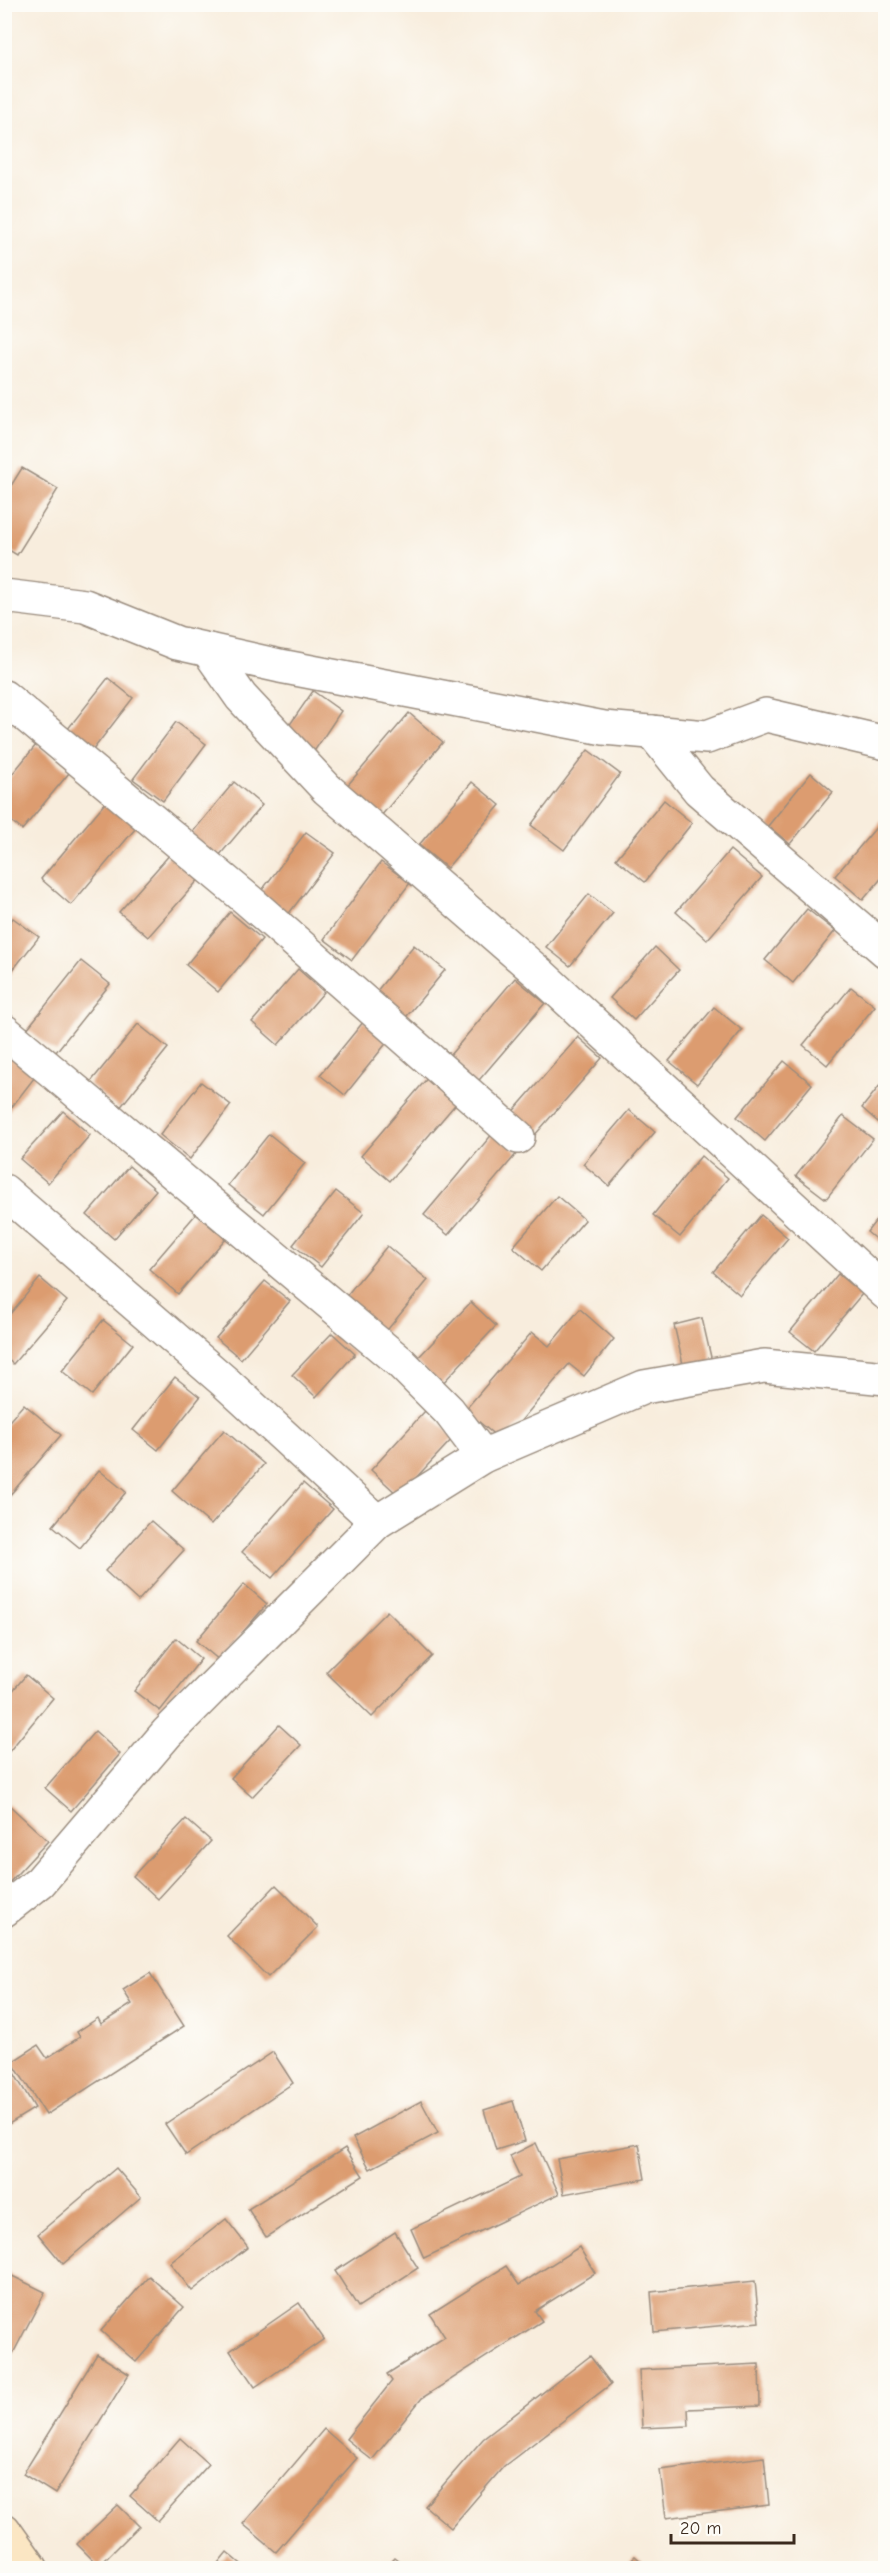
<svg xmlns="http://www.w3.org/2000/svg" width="890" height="2573" viewBox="0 0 890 2573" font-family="'Comic Neue',sans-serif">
<rect width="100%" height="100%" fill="#fdfcf7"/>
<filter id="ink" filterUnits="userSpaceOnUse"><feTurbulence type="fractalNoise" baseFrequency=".0167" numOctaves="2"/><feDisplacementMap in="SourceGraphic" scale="12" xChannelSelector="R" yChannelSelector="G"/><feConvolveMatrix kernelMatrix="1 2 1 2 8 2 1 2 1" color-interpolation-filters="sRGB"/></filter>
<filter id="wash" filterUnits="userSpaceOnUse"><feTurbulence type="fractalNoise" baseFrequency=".008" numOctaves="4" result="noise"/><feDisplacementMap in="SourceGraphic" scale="24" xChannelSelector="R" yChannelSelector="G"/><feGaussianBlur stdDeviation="1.35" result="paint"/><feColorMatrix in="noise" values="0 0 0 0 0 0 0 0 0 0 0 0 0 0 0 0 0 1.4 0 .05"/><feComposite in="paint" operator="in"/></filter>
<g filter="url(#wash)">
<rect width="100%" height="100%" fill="#f8eddd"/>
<g id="blocks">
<g fill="#dc9c70">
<path d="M22 468 58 489 17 555 4 547V497Z"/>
<path d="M108 678 133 698 89 755 63 735Z"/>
<path d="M313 691 341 711 311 756 282 736Z"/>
<path d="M409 713 443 742 376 822 341 793Z"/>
<path d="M176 722 206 744 163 801 133 779Z"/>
<path d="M36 745 69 773 22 830 4 815V784Z"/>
<path d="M588 750 620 774 564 850 531 825Z"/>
<path d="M811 773 833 792 790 844 768 826Z"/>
<path d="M234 782 262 805 213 863 186 840Z"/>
<path d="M472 782 500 805 447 868 419 845Z"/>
<path d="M110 797 141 822 71 905 41 879Z"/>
<path d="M664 800 692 823 645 882 616 859Z"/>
<path d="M885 817V874L863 900 835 876Z"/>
<path d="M306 832 335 853 287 916 259 894Z"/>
<path d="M730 850 762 877 707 940 676 912Z"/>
<path d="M172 852 201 877 148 937 119 912Z"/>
<path d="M381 862 410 883 352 960 324 939Z"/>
<path d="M589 894 613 913 570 966 546 947Z"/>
<path d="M807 909 835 931 793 983 765 960Z"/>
<path d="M230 912 262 939 218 992 186 965Z"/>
<path d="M13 918 39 937 4 981V929Z"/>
<path d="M414 945 445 970 402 1022 372 997Z"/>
<path d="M655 947 679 970 634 1020 610 998Z"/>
<path d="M81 961 110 984 56 1052 27 1029Z"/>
<path d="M298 969 324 992 278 1045 252 1022Z"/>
<path d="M515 978 545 1003 474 1086 445 1061Z"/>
<path d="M851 987 875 1006 827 1065 803 1045Z"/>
<path d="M714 1007 742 1030 697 1084 669 1061Z"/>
<path d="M364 1021 388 1041 345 1095 320 1075Z"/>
<path d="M138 1024 168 1048 119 1109 89 1084Z"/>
<path d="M578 1037 602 1058 534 1136 509 1116Z"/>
<path d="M4 1049 38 1073 4 1117Z"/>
<path d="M784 1061 812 1084 765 1141 737 1117Z"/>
<path d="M430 1075 459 1100 390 1181 361 1156Z"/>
<path d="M885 1079V1128L862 1108Z"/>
<path d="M201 1082 231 1105 190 1159 160 1135Z"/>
<path d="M629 1110 655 1132 609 1186 583 1164Z"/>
<path d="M63 1111 90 1135 48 1183 20 1159Z"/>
<path d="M843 1116 873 1139 826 1199 796 1176Z"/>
<path d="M494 1132 518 1152 448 1235 424 1215Z"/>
<path d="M269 1134 305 1163 264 1214 228 1185Z"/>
<path d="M701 1156 728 1178 680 1237 653 1215Z"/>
<path d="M129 1166 156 1190 114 1239 87 1215Z"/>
<path d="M336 1191 364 1213 321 1267 293 1245Z"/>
<path d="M557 1196 585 1220 541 1271 513 1247Z"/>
<path d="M885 1209V1247L867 1232Z"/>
<path d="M196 1214 225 1239 178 1294 149 1269Z"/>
<path d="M761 1215 788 1238 740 1295 713 1272Z"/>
<path d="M387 1246 428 1280 384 1334 343 1300Z"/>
<path d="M838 1274 862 1294 814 1351 790 1332Z"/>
<path d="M40 1278 67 1301 13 1364 5 1357V1320Z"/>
<path d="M265 1281 290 1301 241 1359 216 1338Z"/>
<path d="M471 1302 496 1326 441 1385 415 1361Z"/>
<path d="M580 1309 614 1339 584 1376 569 1364 503 1442 465 1410 532 1332 549 1346Z"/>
<path d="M702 1318 713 1366 685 1373 674 1325Z"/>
<path d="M103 1320 133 1344 92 1395 62 1371Z"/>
<path d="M332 1333 355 1354 316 1397 292 1375Z"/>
<path d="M175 1377 200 1397 158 1450 133 1430Z"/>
<path d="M24 1404 61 1435 4 1502V1427Z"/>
<path d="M425 1411 454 1437 399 1496 371 1470Z"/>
<path d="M224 1430 264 1464 211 1525 172 1491Z"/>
<path d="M99 1470 126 1492 80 1548 53 1526Z"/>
<path d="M303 1483 333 1509 272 1578 242 1552Z"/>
<path d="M151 1521 184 1550 138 1601 105 1571Z"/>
<path d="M244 1584 267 1604 219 1660 196 1641Z"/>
<path d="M387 1611 432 1656 372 1717 326 1672Z"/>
<path d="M176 1638 201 1659 160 1711 134 1691Z"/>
<path d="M26 1675 53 1698 7 1754 4 1752V1701Z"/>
<path d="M279 1725 301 1745 252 1797 231 1778Z"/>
<path d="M95 1731 120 1754 71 1811 45 1788Z"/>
<path d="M9 1805 48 1841 4 1888V1810Z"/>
<path d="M186 1819 211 1841 158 1899 133 1876Z"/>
<path d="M276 1885 318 1927 268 1977 227 1936Z"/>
<path d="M150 1973 184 2026 46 2115 12 2062 38 2045 47 2058 80 2037 77 2032 98 2018 101 2024 132 2004 123 1990Z"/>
<path d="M273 2052 293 2083 186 2155 165 2124Z"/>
<path d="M11 2068 35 2108 4 2127V2072Z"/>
<path d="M421 2101 438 2133 370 2169 353 2138Z"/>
<path d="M513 2101 525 2141 496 2150 484 2110Z"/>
<path d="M536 2143 559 2194 424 2258 411 2229 520 2177 510 2156Z"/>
<path d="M639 2144 645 2179 564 2194 557 2159Z"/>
<path d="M345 2148 363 2176 266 2237 248 2209Z"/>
<path d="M116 2168 141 2197 63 2264 38 2234Z"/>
<path d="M226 2219 248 2247 192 2291 170 2263Z"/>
<path d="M395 2232 418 2268 358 2307 335 2271Z"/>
<path d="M579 2247 595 2273 535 2311 542 2321 422 2398 372 2460 346 2439 392 2381 387 2374 445 2337 430 2314 506 2266 519 2285Z"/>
<path d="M4 2272 45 2292 8 2363 4 2361Z"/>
<path d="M149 2276 184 2307 136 2362 101 2331Z"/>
<path d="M755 2281 759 2322 654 2332 651 2292Z"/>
<path d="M299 2303 324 2339 255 2387 230 2351Z"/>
<path d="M97 2354 129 2374 55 2494 23 2474Z"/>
<path d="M590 2356 611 2384 504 2466 451 2528 425 2506 483 2439Z"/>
<path d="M759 2364 760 2406 688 2409 689 2426 642 2428 639 2370Z"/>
<path d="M324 2429 357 2458 276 2552 243 2524Z"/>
<path d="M180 2438 209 2464 158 2521 130 2496Z"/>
<path d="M764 2457 769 2505 666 2518 660 2470Z"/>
<path d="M118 2505 139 2526 99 2566 77 2544Z"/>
<path d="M227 2552 246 2568H214Z"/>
<path d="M635 2556 649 2568H623Z"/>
<path d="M395 2557 409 2568H385Z"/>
</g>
</g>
</g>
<g filter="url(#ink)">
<use href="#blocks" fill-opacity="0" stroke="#9a8c7e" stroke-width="1.5"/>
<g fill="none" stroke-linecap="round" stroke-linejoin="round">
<defs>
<g id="street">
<path d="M4 596 85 606 177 643 280 666 604 728 707 737 766 715 886 743"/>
<path d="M208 650 241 697 327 789 541 975 886 1293"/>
<path d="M4 697 248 900 518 1137"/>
<path d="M652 732 699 790 886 951"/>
<path d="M4 1031 400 1362 449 1411 483 1456"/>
<path d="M4 1191 225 1382 377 1522"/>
<path d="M4 1910 40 1882 167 1733 377 1522 483 1456 644 1387 764 1366 886 1378"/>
</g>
<path id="secondary" d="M4 2530 31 2568"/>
</defs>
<use href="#street" stroke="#9a8c7e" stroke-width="36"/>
<use href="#secondary" stroke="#9a8c7e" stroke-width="36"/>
<use href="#street" stroke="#fff" stroke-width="33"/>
<use href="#secondary" stroke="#fbe6c3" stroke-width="33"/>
</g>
</g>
<rect width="890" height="2573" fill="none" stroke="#fdfcf7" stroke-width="24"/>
<path d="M671 2534v9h123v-9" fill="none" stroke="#3b2a1e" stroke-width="3"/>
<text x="680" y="2534" font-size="18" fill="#3b2a1e" stroke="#fdfcf7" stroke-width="4.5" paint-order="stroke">20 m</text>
</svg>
